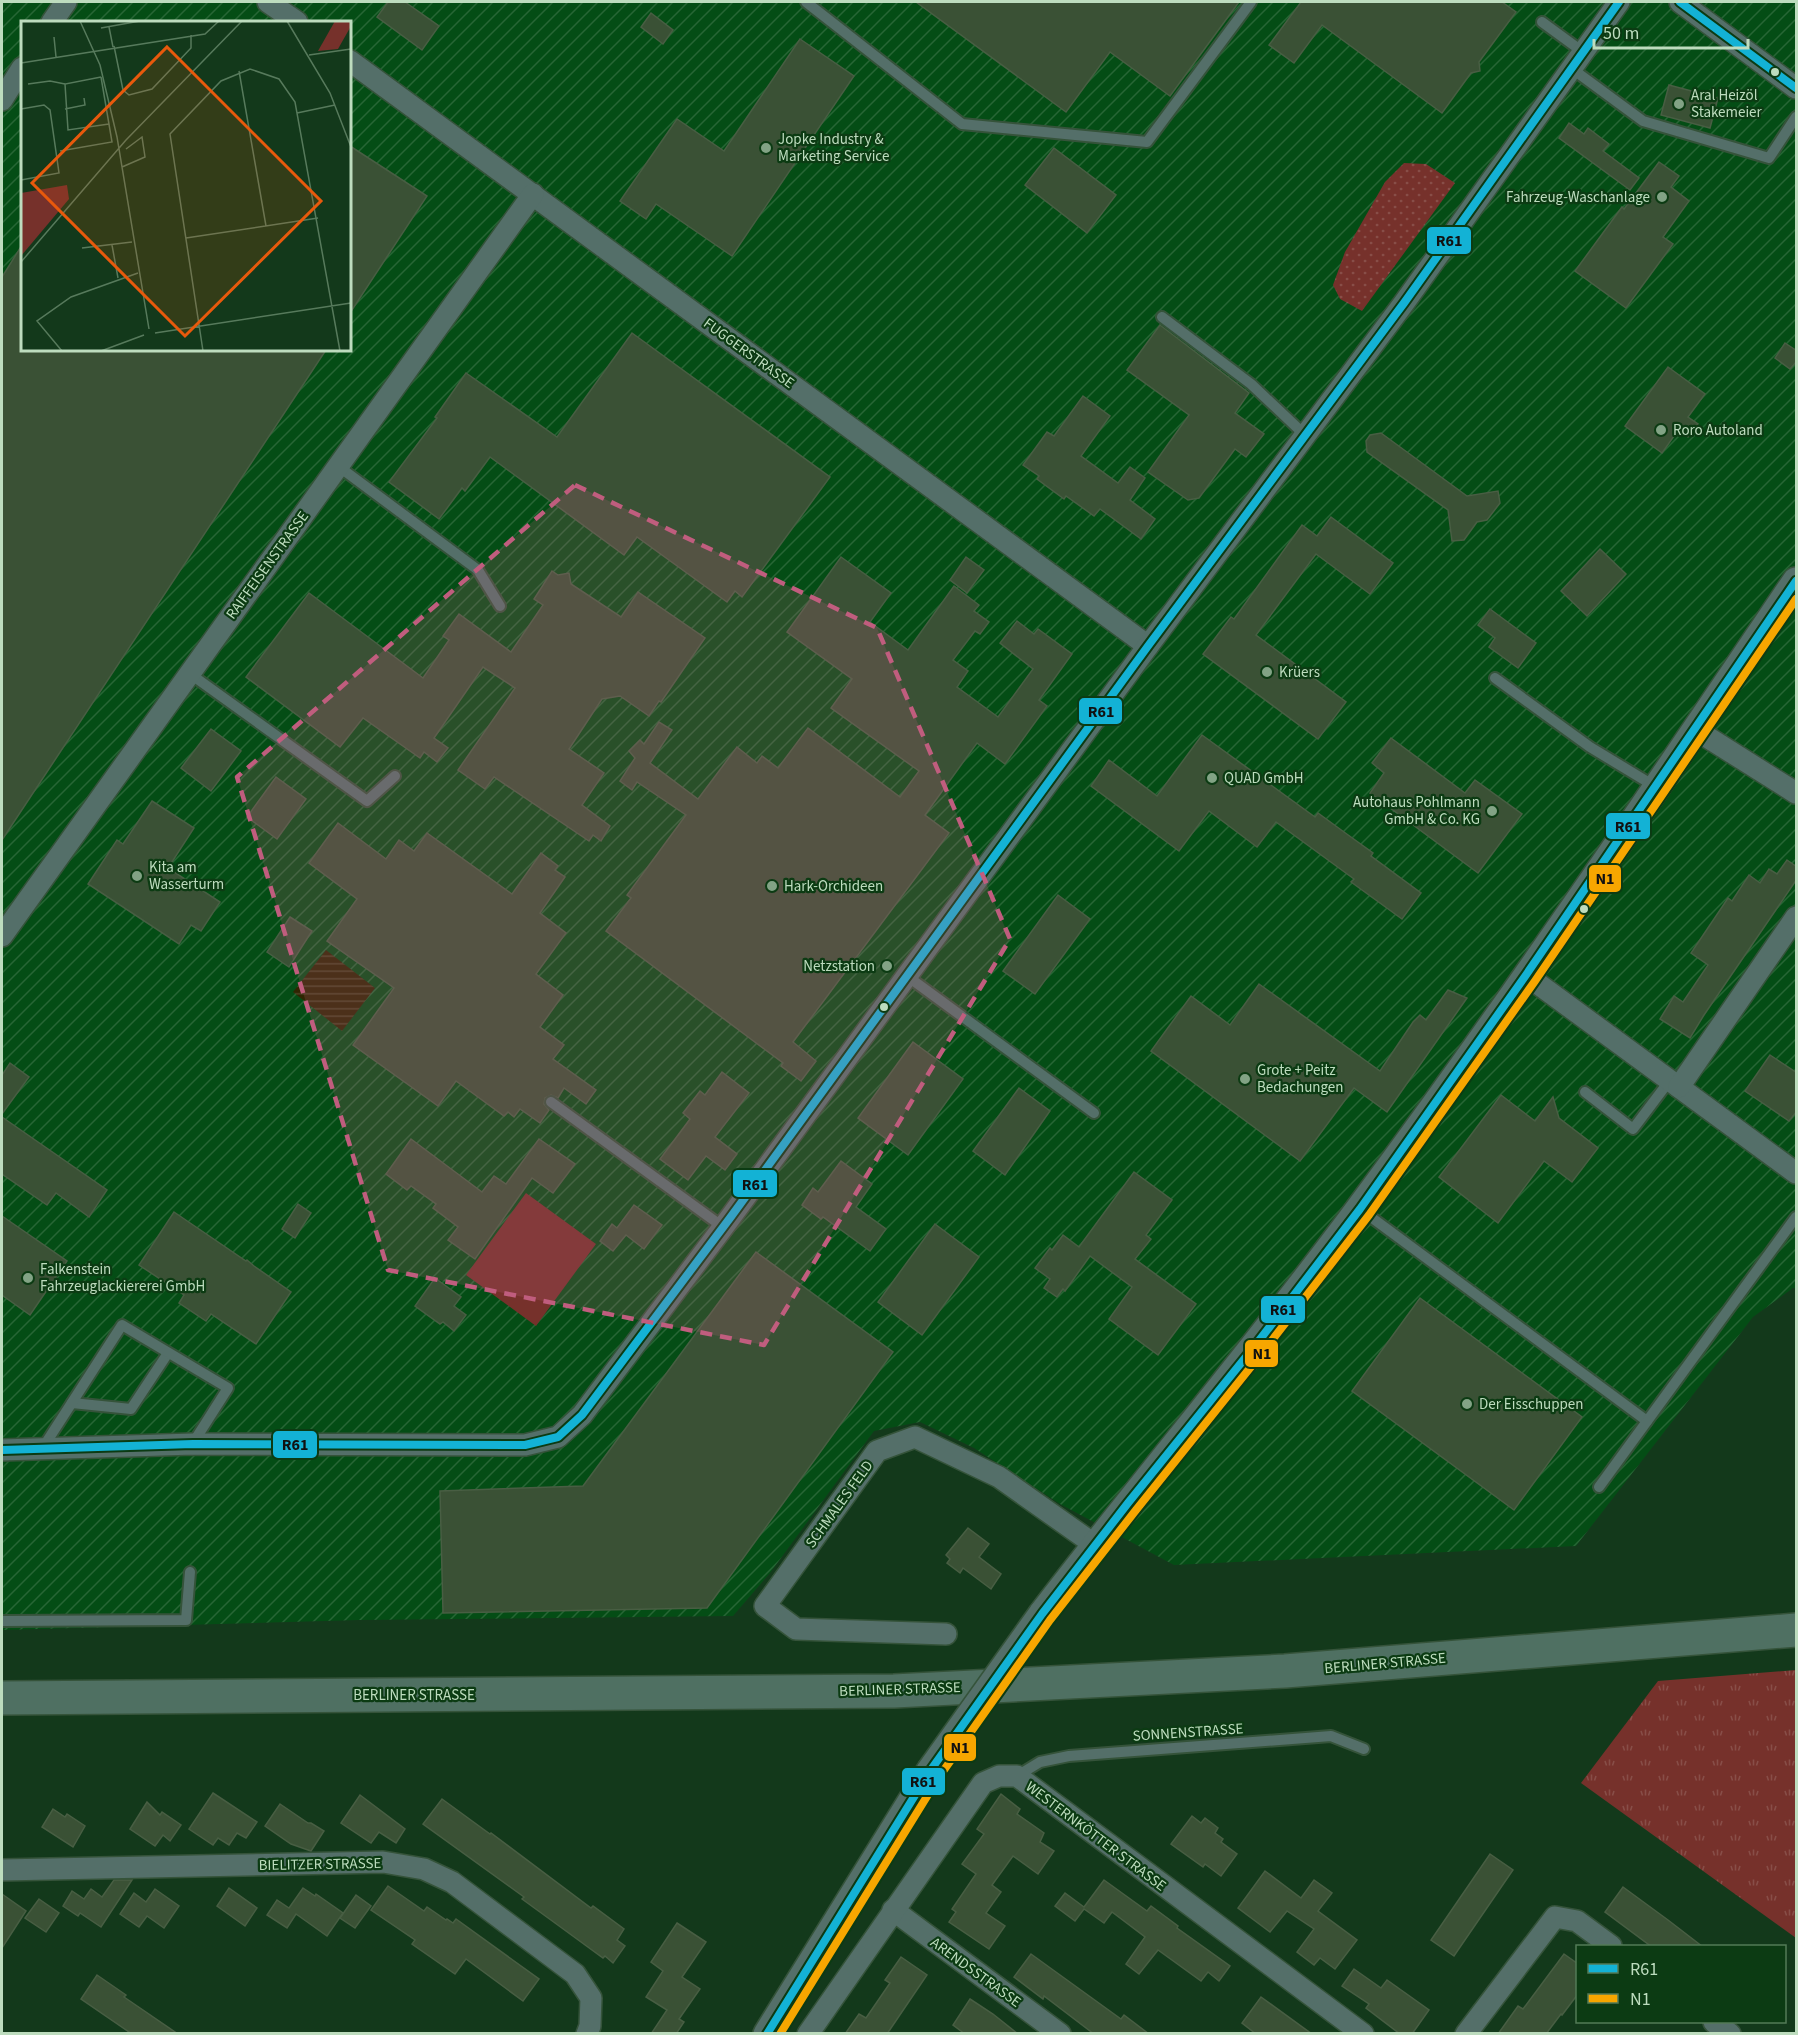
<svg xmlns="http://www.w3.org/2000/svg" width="1798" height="2035" viewBox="0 0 1798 2035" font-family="'Source Sans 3',sans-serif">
<defs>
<pattern id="industrial-furrows" width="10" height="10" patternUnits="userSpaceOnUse" patternTransform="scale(1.5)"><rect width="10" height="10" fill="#044d15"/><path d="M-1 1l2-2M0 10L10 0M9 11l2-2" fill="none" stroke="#276635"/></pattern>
<pattern id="grass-dots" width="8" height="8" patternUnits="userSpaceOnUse" patternTransform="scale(1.5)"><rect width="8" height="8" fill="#76312b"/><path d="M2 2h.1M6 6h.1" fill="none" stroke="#884e48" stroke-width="1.8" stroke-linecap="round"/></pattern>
<pattern id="park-tufts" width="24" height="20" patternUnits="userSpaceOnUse" patternTransform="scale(1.5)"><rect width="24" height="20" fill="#76312b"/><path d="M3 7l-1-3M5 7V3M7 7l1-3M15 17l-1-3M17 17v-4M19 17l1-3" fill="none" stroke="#884e48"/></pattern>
<pattern id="water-rules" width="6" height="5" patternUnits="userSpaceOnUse" patternTransform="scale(1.5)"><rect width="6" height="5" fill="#302502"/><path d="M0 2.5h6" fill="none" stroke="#4c4425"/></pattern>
</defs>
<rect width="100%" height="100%" fill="#13391b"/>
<path fill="url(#industrial-furrows)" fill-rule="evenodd" d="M2 2H1796V1288H1793L1753 1317 1576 1546 1174 1565 1060 1504 974 1448 920 1422 874 1431 770 1573 733 1616 359 1620 2 1630ZM22 22H350V350H22Z"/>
<path fill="url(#grass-dots)" d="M1404 163 1426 164 1455 183 1362 311 1340 299 1333 285 1345 252 1385 182Z"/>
<path fill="url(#park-tufts)" d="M1796 1670V1938L1581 1783 1658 1681Z"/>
<path fill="#76312b" d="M526 1193 596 1244 536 1326 466 1275Z"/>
<path fill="url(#water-rules)" d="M326 950 375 988 342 1031 293 992Z"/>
<g fill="#3a5135" stroke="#485e43" stroke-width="1.5">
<path d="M388 2H405L439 26 422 50 377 17Z"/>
<path d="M916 2H1239L1170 96 1110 52 1066 112Z"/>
<path d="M1301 2H1502L1516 12 1479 62 1480 71 1471 73 1442 113 1322 25 1294 63 1269 45Z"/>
<path d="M651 13 673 30 663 44 641 27Z"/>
<path d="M800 39 854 76 732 256 656 204 646 219 620 201 677 119 724 151Z"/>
<path d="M1669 85 1718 98 1710 128 1661 115Z"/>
<path d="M1569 123 1584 134 1588 128 1609 144 1603 151 1639 178 1630 190 1559 138Z"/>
<path d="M350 146 427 196 350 313Z"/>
<path d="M1054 148 1116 195 1087 233 1025 185Z"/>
<path d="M1659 162 1679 176 1671 187 1689 201 1663 237 1673 244 1626 308 1575 271 1622 207 1624 209Z"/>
<path d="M22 245V350H326L2 840V277Z"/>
<path d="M1160 325 1249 393 1235 413 1264 434 1246 457 1235 449 1199 498 1188 500 1148 472 1189 415 1127 370Z"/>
<path d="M632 333 830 477 742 597 735 591 727 602 637 537 624 555 490 457 465 491 462 488 439 519 389 482 437 418 435 417 466 373 557 437Z"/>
<path d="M1785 343 1797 351V361L1790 369 1775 358Z"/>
<path d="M1668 367 1705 394 1688 417 1698 424 1688 437 1679 429 1662 453 1625 426Z"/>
<path d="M1083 396 1110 416 1081 456 1118 483 1130 467 1145 478 1130 500 1155 519 1141 539 1100 509 1094 516 1066 496 1064 499 1037 479 1039 476 1023 465 1047 432 1054 436Z"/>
<path d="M1381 433 1467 496 1498 491 1500 503 1487 520 1477 522 1464 540 1452 541 1448 510 1367 452 1366 441 1370 435Z"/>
<path d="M1331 517 1393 563 1370 594 1316 554 1256 635 1346 702 1318 739 1203 654 1231 617 1234 619 1302 525 1317 536Z"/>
<path d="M1600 549 1626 574 1587 616 1561 591Z"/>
<path d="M841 557 891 593 870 622 908 650 954 586 979 605 974 611 989 622 980 634 975 631 953 660 968 671 957 687 998 717 1033 669 1000 643 1017 621 1034 634 1038 629 1072 654 1039 700 1047 706 1005 764 977 743 925 815 949 833 793 1042 816 1061 801 1081 781 1066 783 1063 606 931 631 898 627 895 686 815 637 782 632 790 620 781 635 758 629 751 640 740 644 744 659 722 672 730 650 763 698 799 737 747 757 763 762 756 778 768 808 728 900 797 919 771 831 708 852 679 787 632Z"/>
<path d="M966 557 984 570 967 593 950 580Z"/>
<path d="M552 571 558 575 569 573 571 584 621 617 638 592 705 638 661 702 659 701 649 716 620 696 602 699 569 749 604 773 582 805 610 826 601 841 593 835 589 841 494 777 485 789 458 770 515 688 483 667 434 738 448 748 437 762 424 752 420 758 363 718 340 747 246 677 309 593 423 678 449 640 443 636 459 614 511 652 543 605 534 599Z"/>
<path d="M1490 609 1536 643 1518 668 1489 647 1495 638 1478 625Z"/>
<path d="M211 729 241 751 211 791 181 768Z"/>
<path d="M1202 735 1315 817 1318 813 1344 832 1373 853 1371 856 1421 893 1402 919 1351 882 1354 879 1276 822 1257 847 1209 811 1179 851 1091 786 1109 760 1157 796Z"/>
<path d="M1391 738 1465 793 1475 780 1522 814 1478 873 1370 793 1384 773 1372 763Z"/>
<path d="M276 777 306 799 277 839 247 817Z"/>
<path d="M152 801 194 828 168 868 220 902 201 931 191 925 179 944 88 884 117 840 123 844Z"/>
<path d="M338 823 386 859 399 840 414 851 427 833 512 894 541 853 558 866 555 870 565 877 540 913 566 933 536 974 563 995 540 1027 564 1045 553 1059 596 1090 586 1104 564 1088 558 1098 551 1095 545 1098 544 1104 549 1110 540 1123 520 1109 514 1117 508 1112 504 1116 456 1081 438 1106 353 1045 394 988 327 941 357 899 309 863Z"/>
<path d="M1787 860 1797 867V879L1704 1015 1690 1038 1660 1019 1674 996 1683 1002 1708 965 1691 953 1728 898 1732 901 1749 875 1760 883 1769 869 1777 874Z"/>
<path d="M1058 895 1090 919 1035 994 1003 971Z"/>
<path d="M290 917 312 931 289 967 267 952Z"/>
<path d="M1259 984 1380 1071 1413 1022 1420 1015 1426 1020 1448 990 1467 998 1387 1112 1354 1088 1300 1161 1151 1051 1191 996 1230 1025Z"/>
<path d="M913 1042 963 1079 908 1155 858 1118Z"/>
<path d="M1770 1055 1797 1073V1111L1789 1121 1745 1091Z"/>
<path d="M10 1063 29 1077 2 1114V1075Z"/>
<path d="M722 1072 749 1093 715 1137 737 1154 725 1170 706 1156 688 1180 660 1159 690 1119 683 1113 700 1091 705 1095Z"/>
<path d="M1019 1088 1050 1111 1005 1175 973 1151Z"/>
<path d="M1501 1095 1535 1121 1553 1097 1559 1118 1598 1148 1572 1182 1544 1161 1498 1223 1439 1177Z"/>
<path d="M2 1117 107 1190 89 1217 56 1193 47 1205 2 1174Z"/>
<path d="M411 1139 482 1192 494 1176 506 1184 539 1139 575 1164 553 1193 532 1178 475 1259 448 1240 458 1227 433 1208 436 1204 411 1186 407 1190 386 1174Z"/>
<path d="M841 1161 872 1184 856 1207 886 1229 870 1251 823 1217 821 1219 802 1205 813 1188 818 1192Z"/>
<path d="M1134 1172 1172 1200 1146 1235 1151 1239 1135 1259 1196 1304 1158 1355 1109 1319 1132 1287 1090 1256 1065 1291 1063 1289 1057 1297 1044 1288 1050 1279 1035 1268 1050 1248 1052 1250 1063 1235 1079 1247Z"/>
<path d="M298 1204 311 1213 295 1238 282 1229Z"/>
<path d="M634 1205 662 1225 644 1249 626 1235 613 1251 600 1241 612 1224 617 1228Z"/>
<path d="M174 1212 246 1261 247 1260 254 1266 291 1292 256 1344 211 1314 206 1321 179 1303 184 1295 139 1265Z"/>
<path d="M2 1216 67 1261 30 1315 2 1295Z"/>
<path d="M935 1224 979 1257 922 1335 878 1302Z"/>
<path d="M756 1252 893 1352 707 1608 443 1613 440 1491 583 1486Z"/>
<path d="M435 1278 461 1297 454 1306 466 1315 454 1331 443 1322 440 1324 415 1306Z"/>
<path d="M1420 1298 1582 1417 1514 1510 1352 1391Z"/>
<path d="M968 1528 989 1544 979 1557 1001 1574 991 1589 963 1568 960 1573 947 1563 950 1559 946 1555Z"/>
<path d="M213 1793 257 1822 246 1838 237 1833 229 1845 218 1838 213 1845 189 1829Z"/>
<path d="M1001 1794 1020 1809 1017 1814 1044 1833 1040 1842 1054 1851 1038 1874 1013 1856 992 1885 1001 1892 986 1913 1005 1926 989 1949 949 1922 956 1912 952 1909 976 1874 962 1864 984 1834 977 1829Z"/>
<path d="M360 1795 405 1829 396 1843 379 1832 371 1843 341 1823Z"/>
<path d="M442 1799 490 1834 491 1833 591 1908 593 1906 624 1929 617 1940 625 1946 613 1963 605 1956 603 1958 555 1923 522 1899 524 1897 423 1824Z"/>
<path d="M147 1802 160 1815 162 1812 181 1825 170 1841 163 1835 155 1846 130 1829Z"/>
<path d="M280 1804 308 1823H311L324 1831 311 1851 291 1844 265 1826Z"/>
<path d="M53 1809 65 1817 67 1814 85 1826 73 1847 42 1827Z"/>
<path d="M1192 1816 1201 1823 1205 1818 1218 1828 1215 1833 1223 1839 1221 1842 1237 1854 1221 1876 1205 1864 1203 1867 1171 1844Z"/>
<path d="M1490 1854 1513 1870 1454 1956 1431 1940Z"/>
<path d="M1265 1871 1301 1898 1314 1880 1332 1893 1318 1911 1357 1940 1335 1969 1320 1958 1314 1965 1297 1952 1314 1929 1287 1911 1270 1932 1238 1908Z"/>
<path d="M114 1880H132L101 1927 80 1913 78 1916 63 1906 72 1891 84 1899 91 1889 102 1897Z"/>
<path d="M1104 1880 1147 1911 1151 1906 1178 1926 1177 1928 1230 1966 1219 1981 1208 1972 1201 1981 1158 1950 1139 1974 1126 1964 1145 1937 1112 1912 1104 1923 1084 1909 1075 1921 1055 1906 1065 1893 1084 1907Z"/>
<path d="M388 1886 424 1911 427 1907 446 1920 447 1919 453 1923 456 1919 539 1979 523 2001 466 1959 455 1974 412 1944 415 1940 371 1910Z"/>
<path d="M1623 1887 1668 1920 1703 1947H1652L1605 1912Z"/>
<path d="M229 1888 257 1908 245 1926 217 1906Z"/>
<path d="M303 1888 315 1896 316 1894 343 1913 327 1936 296 1914 287 1928 267 1915 277 1900 289 1908Z"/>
<path d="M155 1889 179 1906 164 1928 147 1916 139 1927 120 1914 134 1893 146 1902Z"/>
<path d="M2 1894 26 1911 2 1948Z"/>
<path d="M356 1895 371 1906 355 1928 340 1918Z"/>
<path d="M39 1899 59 1913 46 1932 25 1918Z"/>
<path d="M677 1923 706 1942 682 1977 700 1989 679 2019 684 2022 676 2034H651L667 2010 646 1997 663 1971 651 1962Z"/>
<path d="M1031 1954 1121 2019 1124 2015 1149 2034H1094L1044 1996 1043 1999 1014 1977Z"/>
<path d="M1564 1954 1578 1964V1994L1562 2015 1561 2014 1546 2034H1498L1518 2006 1523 2009Z"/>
<path d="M901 1957 927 1975 887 2034H845L859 2014 866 2018 890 1983 885 1980Z"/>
<path d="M1354 1969 1381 1988 1387 1980 1429 2010 1412 2034H1400L1366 2008 1369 2004 1342 1986Z"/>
<path d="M97 1975 126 1995 124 1997 178 2034H132L81 1999Z"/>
<path d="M1261 1997 1312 2034H1256L1242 2023Z"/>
<path d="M970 1999 993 2014 1018 2034H965L953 2025Z"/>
</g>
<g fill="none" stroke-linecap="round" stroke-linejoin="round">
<defs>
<g id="service">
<path d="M806 2 962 124 1147 142 1251 2"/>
<path d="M1542 22 1583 52"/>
<path d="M1571 68 1643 121 1769 158 1796 117"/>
<path d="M1162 317 1251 384 1306 436"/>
<path d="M338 466 478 570 500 606"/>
<path d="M189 673 367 801 395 776"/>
<path d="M1495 678 1590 747 1656 787"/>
<path d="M907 976 1094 1113"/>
<path d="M1585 1092 1633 1129 1670 1080"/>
<path d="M551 1102 723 1227"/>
<path d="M1360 1209 1647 1421"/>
<path d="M72 1403 131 1409 168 1353"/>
<path d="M42 1449 122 1325 228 1388 193 1443"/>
<path d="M1599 1487 1796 1217"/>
<path d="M2 1621 186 1620 190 1572"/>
<path d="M1017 1776 1040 1762 1069 1756 1331 1736 1364 1749"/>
</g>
<g id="minor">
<path d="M268 2 297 22"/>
<path d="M1680 2 1796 88"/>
<path d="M52 22 66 2"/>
<path d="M350 61 1148 646"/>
<path d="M2 100 22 68"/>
<path d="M1696 730 1796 793"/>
<path d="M2 936 533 194"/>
<path d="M1526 975 1796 1173"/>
<path d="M1679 1087 1796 917"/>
<path d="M2 1450 193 1444 525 1445 558 1437 582 1415 730 1218 1148 646 1404 303 1619 2"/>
<path d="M946 1634 796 1629 765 1606 877 1451 915 1437 999 1477 1095 1545"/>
<path d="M2 1870 383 1862 424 1869 452 1882 575 1974 591 1998 590 2026 587 2034"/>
<path d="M893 1910 1060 2034"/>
<path d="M1714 2022 1730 2034"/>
<path d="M808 2034 983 1783 999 1776H1017L1363 2034"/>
<path d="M1466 2034 1555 1917 1577 1921 1611 1946"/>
</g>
<g id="tertiary">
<path d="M1042 1614C1146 1478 1257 1347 1359 1209 1511 1004 1654 792 1796 581"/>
<path d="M767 2034 930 1771"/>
</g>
<path id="primary" d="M2 1698 894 1691 1285 1671 1796 1630"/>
</defs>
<use href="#service" stroke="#35533a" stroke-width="14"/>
<use href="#minor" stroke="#35533a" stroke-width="24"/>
<use href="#tertiary" stroke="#35533a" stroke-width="30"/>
<use href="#primary" stroke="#35533a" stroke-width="36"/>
<use href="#service" stroke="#546f69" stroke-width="10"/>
<use href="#minor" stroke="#546f69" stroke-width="21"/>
<use href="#tertiary" stroke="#546f69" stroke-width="27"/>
<use href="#primary" stroke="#4f7062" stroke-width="33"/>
<defs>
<path id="tertiary-bridge" d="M930 1771 1042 1614"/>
</defs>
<use href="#tertiary-bridge" stroke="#35533a" stroke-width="30" stroke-linecap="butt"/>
<use href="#tertiary-bridge" stroke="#546f69" stroke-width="27"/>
<defs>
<g id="bus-1">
<path d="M1680 2 1796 88"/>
<path d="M2 1450 193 1444 525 1445 558 1437 582 1415 730 1218 1148 646 1404 303 1619 2"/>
<path d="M767 2034 930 1771 1042 1614 1128 1503 1258 1342 1360 1209 1526 975 1796 581"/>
</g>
<path id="bus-2" d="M780 2034 939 1777 1050 1620 1136 1510 1266 1348 1369 1215 1535 981 1796 599"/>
</defs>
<use href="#bus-1" stroke="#0c3b13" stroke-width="12"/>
<use href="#bus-2" stroke="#0c3b13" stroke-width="12"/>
<use href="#bus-1" stroke="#13b2d5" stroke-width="8"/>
<use href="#bus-2" stroke="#f7a600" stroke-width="8"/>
</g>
<path fill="#c05d7e" fill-opacity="0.2" stroke="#c05d7e" stroke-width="4.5" stroke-dasharray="12 8" stroke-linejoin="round" d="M575 485 877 628 1010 939 764 1345 388 1270 237 777Z"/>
<g fill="#bddcbe" stroke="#0c3b13" stroke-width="2">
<circle cx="1775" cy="72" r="5"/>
<circle cx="1584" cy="909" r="5"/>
<circle cx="884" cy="1007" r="5"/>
</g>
<g fill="#82a385" stroke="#0c3b13" stroke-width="2">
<circle cx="1679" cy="104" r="6"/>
<circle cx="766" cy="148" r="6"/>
<circle cx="1662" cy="197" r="6"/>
<circle cx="1661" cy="430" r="6"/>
<circle cx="1267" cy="672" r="6"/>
<circle cx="1212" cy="778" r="6"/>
<circle cx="1492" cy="811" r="6"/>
<circle cx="137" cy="876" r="6"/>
<circle cx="772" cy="886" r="6"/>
<circle cx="887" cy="966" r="6"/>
<circle cx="1245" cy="1079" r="6"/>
<circle cx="28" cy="1278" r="6"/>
<circle cx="1467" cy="1404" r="6"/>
</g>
<g text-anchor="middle" stroke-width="4.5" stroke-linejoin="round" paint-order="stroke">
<g font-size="15" fill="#bddcbe" stroke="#0c3b13" text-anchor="start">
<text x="1691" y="100">Aral Heizöl<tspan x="1691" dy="17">Stakemeier</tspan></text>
<text x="778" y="144">Jopke Industry &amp;<tspan x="778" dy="17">Marketing Service</tspan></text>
<text x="1650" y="202" text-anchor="end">Fahrzeug-Waschanlage</text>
<text x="1673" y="435">Roro Autoland</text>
<text x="1279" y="677">Krüers</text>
<text x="1224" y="783">QUAD GmbH</text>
<text x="1480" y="807" text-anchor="end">Autohaus Pohlmann<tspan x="1480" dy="17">GmbH &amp; Co. KG</tspan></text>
<text x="149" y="872">Kita am<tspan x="149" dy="17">Wasserturm</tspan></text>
<text x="784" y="891">Hark-Orchideen</text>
<text x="875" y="971" text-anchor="end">Netzstation</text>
<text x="1257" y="1075">Grote + Peitz<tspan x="1257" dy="17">Bedachungen</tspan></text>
<text x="40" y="1274">Falkenstein<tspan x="40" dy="17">Fahrzeuglackiererei GmbH</tspan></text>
<text x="1479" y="1409">Der Eisschuppen</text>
</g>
<g font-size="15" fill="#bddcbe" stroke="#0c3b13">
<text transform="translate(749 353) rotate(36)" y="5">FUGGERSTRASSE</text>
<text transform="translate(267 565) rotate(-54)" y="5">RAIFFEISENSTRASSE</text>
<text transform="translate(839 1504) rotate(-54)" y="5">SCHMALES FELD</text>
<text transform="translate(1385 1663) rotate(-5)" y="5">BERLINER STRASSE</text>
<text transform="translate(900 1689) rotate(-2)" y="5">BERLINER STRASSE</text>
<text x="414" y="1700">BERLINER STRASSE</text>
<text transform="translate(1188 1732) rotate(-4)" y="5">SONNENSTRASSE</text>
<text transform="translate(1096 1836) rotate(37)" y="5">WESTERNKÖTTER STRASSE</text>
<text transform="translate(320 1864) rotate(-1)" y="5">BIELITZER STRASSE</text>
<text transform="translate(976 1972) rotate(36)" y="5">ARENDSSTRASSE</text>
</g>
</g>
<g transform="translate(21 21)">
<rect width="330" height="330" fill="#13391b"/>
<path d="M314 0H330V5L317 28 297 30Z" fill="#76312b"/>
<path d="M46 164 48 178 0 235V172Z" fill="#76312b"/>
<path fill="none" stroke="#577a5c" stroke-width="1.5" d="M59 0 79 44 96 116 128 308M266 0 309 72 330 126M88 6 92 26M80 7 119 0M33 16 35 36M93 25 102 69 108 74 131 68 170 27V14M288 34 330 28M0 42 184 13 198 0M218 50 245 205M80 56 44 63 47 109 88 103M7 63 29 60 44 63M0 88 23 84 29 89 38 152 0 159M44 88 64 84 63 77M276 92 314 84M39 130 91 121 80 56M101 146 124 136 121 116 105 128M165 217 297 197M91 224 97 257M61 227 111 221M0 241 105 119 221 0M134 312 330 282M41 330 16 300 50 276 117 252M80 330 123 314M182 330 149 113 200 60 229 48 258 58 274 81 319 330"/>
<path fill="#e8590c" fill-opacity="0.15" stroke="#e8590c" stroke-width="3" d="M146 26 300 180 164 315 11 162Z"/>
<rect width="330" height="330" fill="none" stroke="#bddcbe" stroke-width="3"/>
</g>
<g stroke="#0c3b13" stroke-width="2">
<rect x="1426" y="226" width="46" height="29" rx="6" fill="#13b2d5"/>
<rect x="1078" y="697" width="45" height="28" rx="6" fill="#13b2d5"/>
<rect x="1605" y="812" width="46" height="28" rx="6" fill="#13b2d5"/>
<rect x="1588" y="864" width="34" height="29" rx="6" fill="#f7a600"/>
<rect x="732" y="1169" width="46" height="29" rx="6" fill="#13b2d5"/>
<rect x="1260" y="1295" width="46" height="29" rx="6" fill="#13b2d5"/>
<rect x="1244" y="1339" width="35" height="29" rx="6" fill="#f7a600"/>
<rect x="272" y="1430" width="46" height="29" rx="6" fill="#13b2d5"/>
<rect x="943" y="1733" width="34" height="29" rx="6" fill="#f7a600"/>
<rect x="901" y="1767" width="45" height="29" rx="6" fill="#13b2d5"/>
</g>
<g font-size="16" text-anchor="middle" font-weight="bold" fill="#111">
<text x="1449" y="246">R61</text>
<text x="1101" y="717">R61</text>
<text x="1628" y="832">R61</text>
<text x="1605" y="884">N1</text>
<text x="755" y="1190">R61</text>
<text x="1283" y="1315">R61</text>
<text x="1262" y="1359">N1</text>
<text x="295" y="1450">R61</text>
<text x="960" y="1753">N1</text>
<text x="923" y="1787">R61</text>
</g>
<rect width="1798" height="2035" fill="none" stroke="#bddcbe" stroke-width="6"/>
<rect x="1576" y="1945" width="210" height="78" fill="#0c3b13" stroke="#537b57" stroke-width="1.5"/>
<rect x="1588" y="1964" width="30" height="9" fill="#13b2d5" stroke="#537b57" stroke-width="1.5"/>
<text x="1630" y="1975" font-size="18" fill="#bddcbe">R61</text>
<rect x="1588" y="1994" width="30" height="9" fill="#f7a600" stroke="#537b57" stroke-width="1.5"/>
<text x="1630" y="2005" font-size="18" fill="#bddcbe">N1</text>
<path d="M1594 39v9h154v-9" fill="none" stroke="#bddcbe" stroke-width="3"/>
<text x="1603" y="39" font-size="18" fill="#bddcbe" stroke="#0c3b13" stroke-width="4.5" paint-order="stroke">50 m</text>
</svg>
